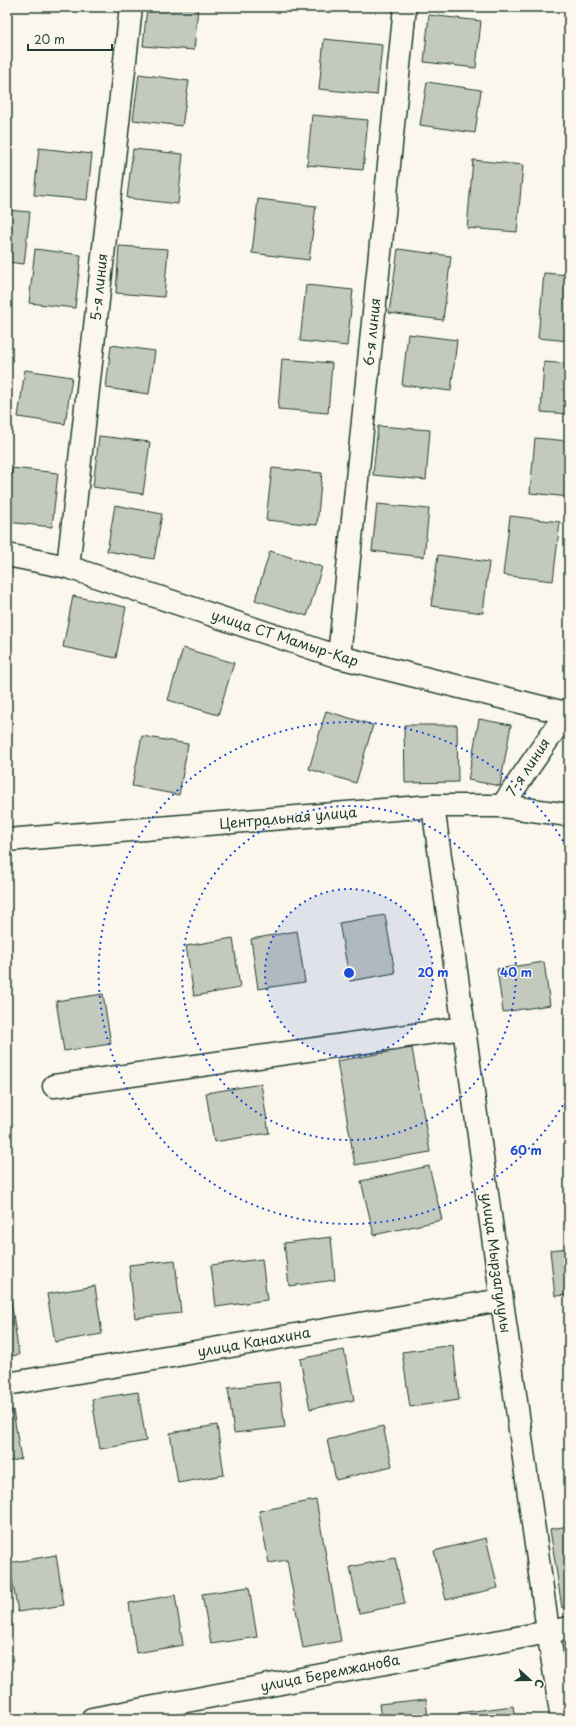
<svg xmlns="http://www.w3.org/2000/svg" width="576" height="1726" viewBox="0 0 576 1726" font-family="'Playpen Sans',sans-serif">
<rect width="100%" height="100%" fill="#fbf7ec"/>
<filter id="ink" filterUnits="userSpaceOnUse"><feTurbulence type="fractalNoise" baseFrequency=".025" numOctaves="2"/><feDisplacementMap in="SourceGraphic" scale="8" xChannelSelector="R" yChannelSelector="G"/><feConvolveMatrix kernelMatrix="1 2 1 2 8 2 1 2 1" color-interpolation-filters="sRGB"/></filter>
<g filter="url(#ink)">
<g fill="#c4c9be" stroke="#1f3d34">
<path d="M147 7H198L194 50 143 46Z"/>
<path d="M429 15 481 21 476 68 424 62Z"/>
<path d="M324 39 382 45 377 95 319 89Z"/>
<path d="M139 74 189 81 182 126 133 120Z"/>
<path d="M427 82 481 90 475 133 420 125Z"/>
<path d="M312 115 368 120 363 170 307 165Z"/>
<path d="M39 148 92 154 87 200 34 195Z"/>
<path d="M133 149 183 154 178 204 127 198Z"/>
<path d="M473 160 523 165 517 232 467 228Z"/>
<path d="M258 199 316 206 309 260 252 253Z"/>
<path d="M7 210 30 212 24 264 7 262Z"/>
<path d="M119 246 168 249 164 297 116 293Z"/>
<path d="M35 249 81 255 75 308 29 303Z"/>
<path d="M398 249 451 256 443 320 389 313Z"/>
<path d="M544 273 569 275V341L538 338Z"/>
<path d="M306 285 353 290 347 346 300 341Z"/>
<path d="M408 334 457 340 451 391 402 385Z"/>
<path d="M111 345 155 351 149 394 106 388Z"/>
<path d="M282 359 332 363 328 413 278 409Z"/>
<path d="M544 362 569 364V414L541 412Z"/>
<path d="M25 370 72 377 65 424 18 417Z"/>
<path d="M378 426 430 430 426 480 373 475Z"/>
<path d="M99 436 150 442 143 494 93 487Z"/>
<path d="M535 438 569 441V497L530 493Z"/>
<path d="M12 468 58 473 52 527 7 522Z"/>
<path d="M272 468 322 473 317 525 266 520Z"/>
<path d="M377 504 429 509 424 557 372 551Z"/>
<path d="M115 505 162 514 154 559 107 551Z"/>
<path d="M510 516 560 522 553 581 503 575Z"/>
<path d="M270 551 322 567 307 616 255 600Z"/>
<path d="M438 555 489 562 483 613 431 606Z"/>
<path d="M73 596 126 607 116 658 63 647Z"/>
<path d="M183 648 234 663 218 715 168 700Z"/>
<path d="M326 711 373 725 356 783 309 769Z"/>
<path d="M479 719 511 725 500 786 468 780Z"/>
<path d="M404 725H457L458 782 405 783Z"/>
<path d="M142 736 188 744 179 795 132 786Z"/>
<path d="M385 915 395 973 350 981 339 923Z"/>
<path d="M297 931 305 982 258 989 251 939Z"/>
<path d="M233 938 240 988 194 996 186 946Z"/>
<path d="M544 962 550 1005 503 1012 497 969Z"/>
<path d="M103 994 111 1044 64 1051 56 1001Z"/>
<path d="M412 1048 430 1152 355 1165 337 1061Z"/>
<path d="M261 1084 269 1133 214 1142 206 1093Z"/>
<path d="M429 1166 442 1220 374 1235 361 1181Z"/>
<path d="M331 1237 335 1280 289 1286 284 1243Z"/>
<path d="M569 1248V1295L555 1296 550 1250Z"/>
<path d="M262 1259 267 1300 216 1307 211 1265Z"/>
<path d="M175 1260 181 1313 135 1318 129 1265Z"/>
<path d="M95 1286 102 1334 55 1342 47 1294Z"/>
<path d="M7 1301H11L19 1355 7 1356Z"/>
<path d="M453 1345 459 1400 410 1407 402 1352Z"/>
<path d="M344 1350 354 1400 310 1409 300 1359Z"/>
<path d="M279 1382 285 1427 234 1433 228 1388Z"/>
<path d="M138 1392 146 1441 100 1449 92 1399Z"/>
<path d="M13 1410 21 1459 7 1462V1411Z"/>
<path d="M217 1425 224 1475 178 1483 170 1433Z"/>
<path d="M383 1426 392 1466 336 1480 327 1440Z"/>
<path d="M316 1500 341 1641 303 1648 287 1560 269 1563 259 1511Z"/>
<path d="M569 1526V1607L562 1608 550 1529Z"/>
<path d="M486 1538 498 1588 446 1600 434 1551Z"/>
<path d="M56 1555 64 1605 18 1612 9 1563Z"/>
<path d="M395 1558 405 1604 359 1613 350 1567Z"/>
<path d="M249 1587 257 1637 211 1644 202 1594Z"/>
<path d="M175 1595 183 1645 136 1653 129 1603Z"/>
<path d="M426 1699 428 1719H381L379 1704Z"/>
<path d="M513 1706 515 1719H459L458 1713Z"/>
</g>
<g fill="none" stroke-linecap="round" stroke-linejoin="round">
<defs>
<g id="street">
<path d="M7 555 68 567 339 657 565 713"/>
<path d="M68 567 131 7"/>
<path d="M339 657 405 7"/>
<path d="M433 806 548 1631 562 1719"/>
<path d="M502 806 569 709"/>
<path d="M7 840 433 806H502L569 815"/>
<path d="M54 1086 463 1028"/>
<path d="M7 1384 501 1300"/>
<path d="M92 1719 569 1628"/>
</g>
</defs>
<use href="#street" stroke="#1f3d34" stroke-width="25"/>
<use href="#street" stroke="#fbf7ec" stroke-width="22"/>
</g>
</g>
<circle cx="349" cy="973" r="84" fill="#1d4ed8" fill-opacity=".12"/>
<g fill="none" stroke="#1d4ed8" stroke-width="2" stroke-dasharray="2 4">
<circle cx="349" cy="973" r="84"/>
<circle cx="349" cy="973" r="167"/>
<path d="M569 1095A251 251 0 1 1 569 851"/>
</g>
<g text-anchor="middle" stroke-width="3" stroke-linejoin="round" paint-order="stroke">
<g font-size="14" fill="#1f3d34" stroke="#fbf7ec">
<text transform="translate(99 287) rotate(-84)" y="5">5-я линия</text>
<text transform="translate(372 332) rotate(-84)" y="5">6-я линия</text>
<text transform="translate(285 638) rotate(18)" y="5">улица СТ Мамыр-Кар</text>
<text transform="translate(528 767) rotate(-56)" y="5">7-я линия</text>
<text transform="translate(288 818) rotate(-5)" y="5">Центральная улица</text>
<text transform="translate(496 1263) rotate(82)" y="5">улица Мырзагулулы</text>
<text transform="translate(254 1342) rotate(-10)" y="5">улица Канахина</text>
<text transform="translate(330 1673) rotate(-11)" y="5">улица Беремжанова</text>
</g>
</g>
<circle cx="349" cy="973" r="6" fill="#1d4ed8" stroke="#fbf7ec" stroke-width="2"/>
<g font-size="12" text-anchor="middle" font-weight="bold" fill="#1d4ed8" stroke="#fbf7ec" stroke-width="3" stroke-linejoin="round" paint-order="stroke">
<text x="433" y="977">20 m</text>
<text x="516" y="977">40 m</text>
<text x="526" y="1155">60 m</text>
</g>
<rect width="576" height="1726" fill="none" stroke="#fbf7ec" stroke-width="24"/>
<rect x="12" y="12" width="552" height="1702" fill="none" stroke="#1f3d34" stroke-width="1.5" filter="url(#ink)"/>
<g transform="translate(530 1680) rotate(111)" stroke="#fbf7ec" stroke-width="3" paint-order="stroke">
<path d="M0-3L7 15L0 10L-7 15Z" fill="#1f3d34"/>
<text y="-6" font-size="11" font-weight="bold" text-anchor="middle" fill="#1f3d34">С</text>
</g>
<path d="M28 44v6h84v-6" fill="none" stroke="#1f3d34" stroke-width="2"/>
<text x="34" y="44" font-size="12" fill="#1f3d34" stroke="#fbf7ec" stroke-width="3" paint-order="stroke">20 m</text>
</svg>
